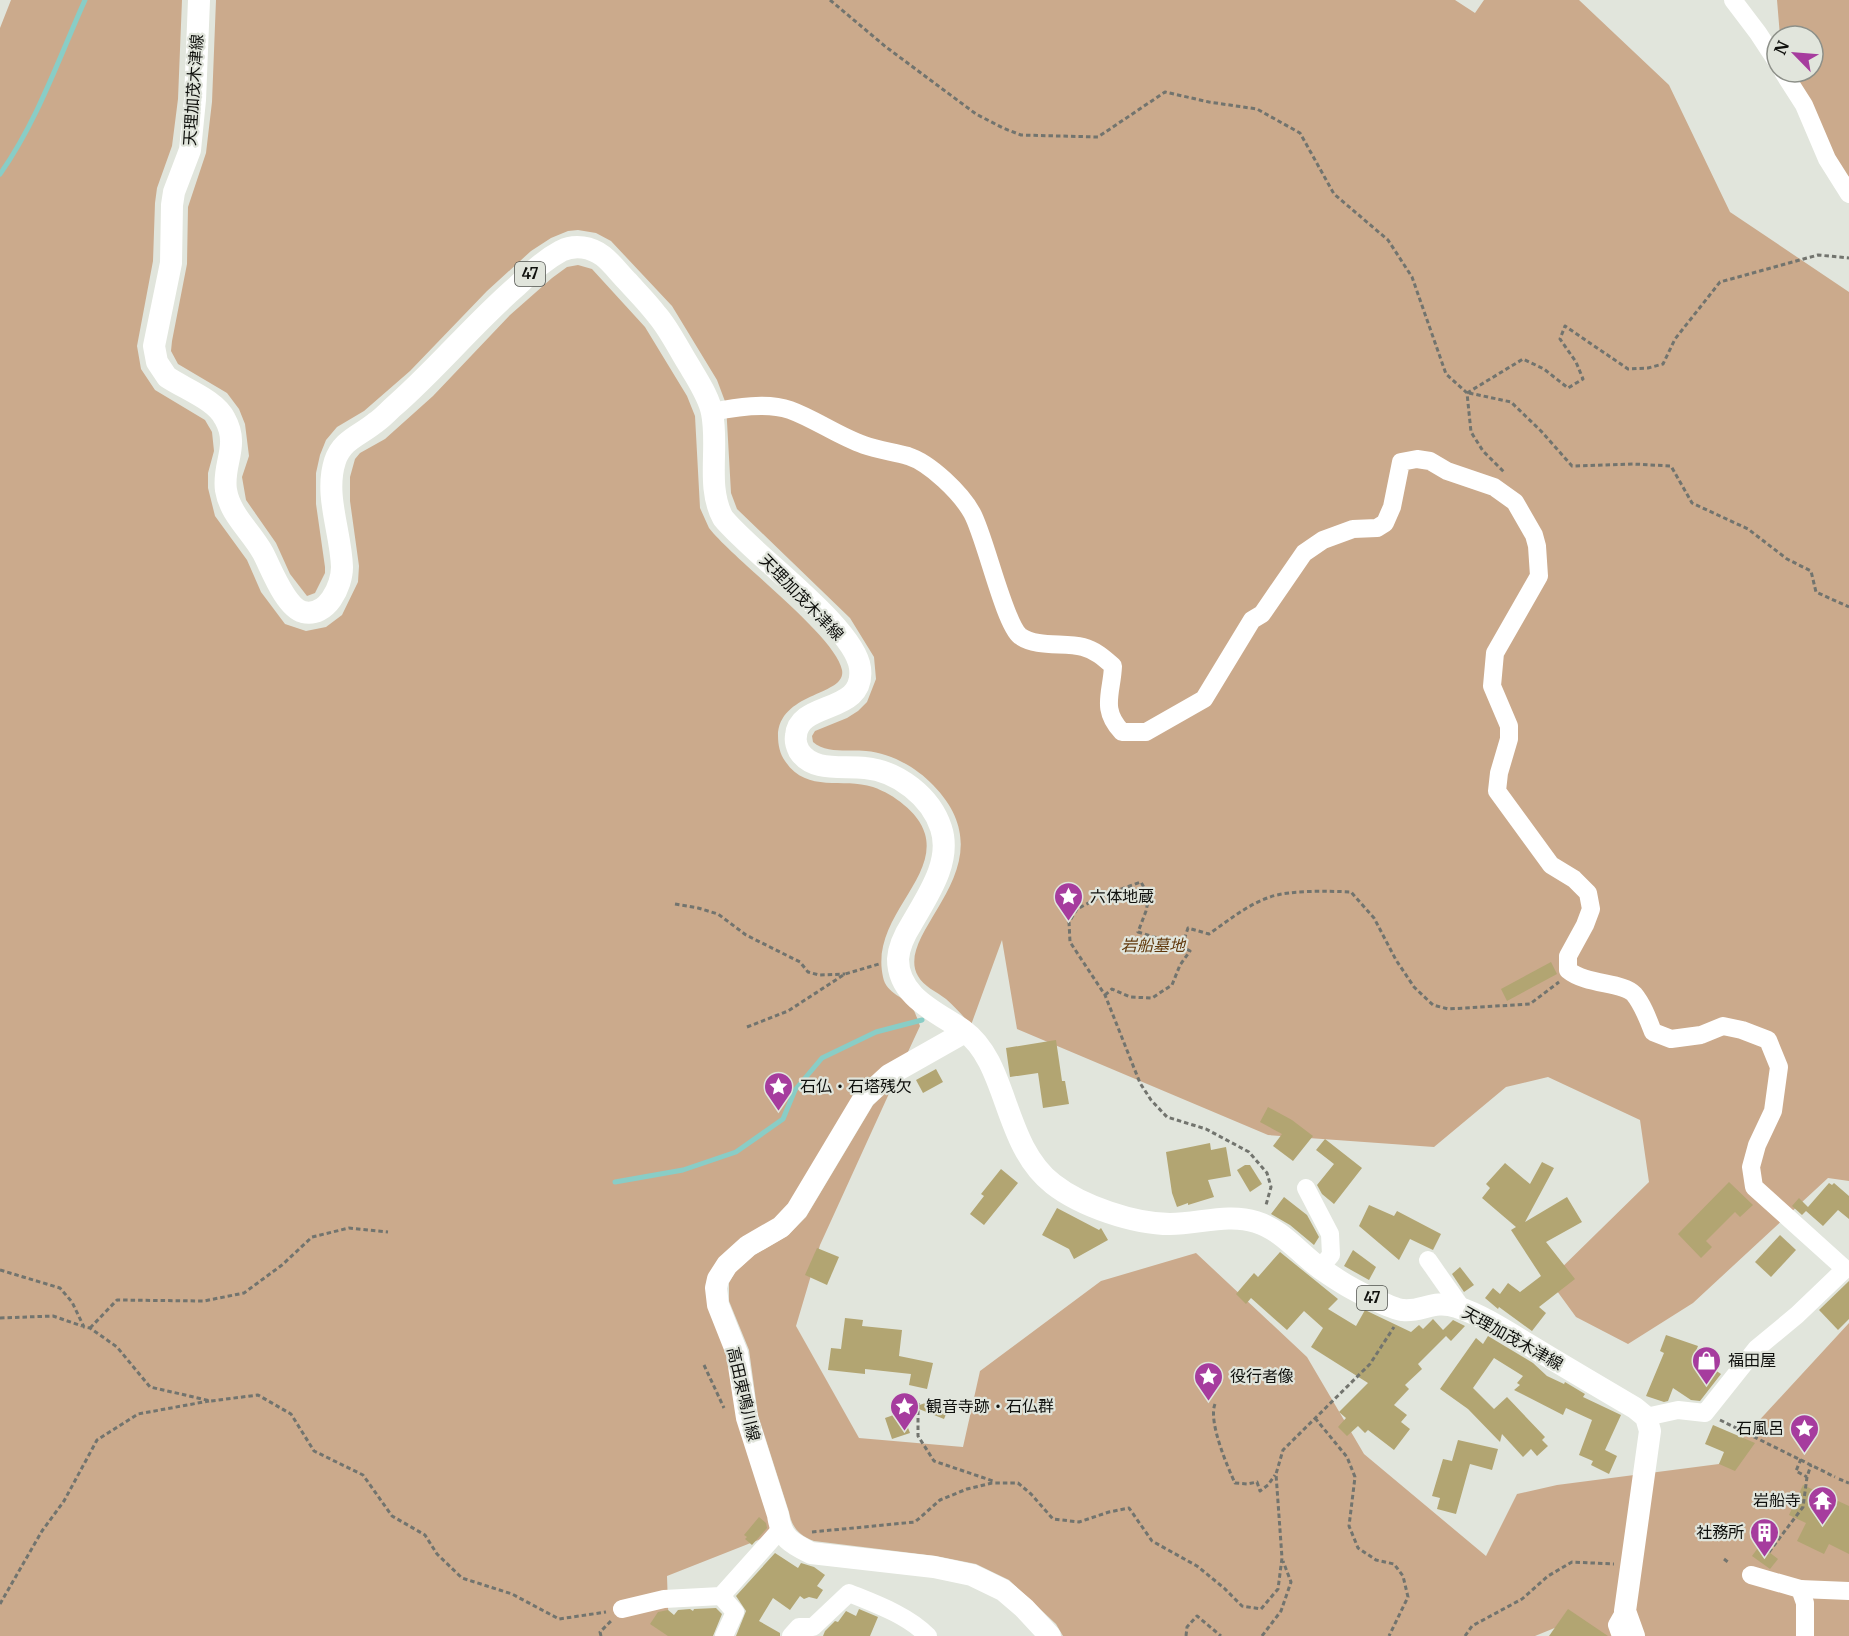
<svg xmlns="http://www.w3.org/2000/svg" width="1849" height="1636" viewBox="0 0 1849 1636" font-family="Merriweather,'Noto Sans JP',serif">
<rect width="100%" height="100%" fill="#e1e5dc"/>
<g fill="#cbaa8c">
<path d="M11 0H182L178 99 172 146 157 188 155 203 153 261 137 346 141 369 155 390 205 420 212 432 214 451 208 473V488L215 516 247 560 261 592 285 624 306 631 326 627 342 615 358 582 359 566 350 501V477L355 459 360 453 385 439 433 396 510 315 552 278 567 267 578 265 592 269 645 327 687 396 695 416 700 508 709 528C735 561 836 636 842 670 847 696 779 691 778 736 778 745 780 754 785 761 807 794 842 777 873 787 884 791 895 797 904 805 913 812 922 823 925 834 938 880 870 919 883 977 886 994 906 997 913 1009 916 1014 918 1021 920 1026L907 1054 789 1204 774 1219 719 1258 728 1356 768 1517 771 1535 667 1576 669 1636H0V28Z"/>
<path d="M216 0H1455L1475 13 1484 0H1579L1669 85 1730 212 1849 292V1181L1828 1178 1693 1303 1628 1344 1576 1317 1549 1280 1649 1182 1640 1120 1548 1077 1506 1087 1434 1147 1268 1135 1017 1029 1002 940 971 1025C963 1016 955 1007 946 999 937 992 923 986 918 976 892 931 1013 867 933 785 916 767 890 753 866 751 848 749 827 754 813 742L812 736 815 731 847 718 858 711 867 702 876 679 874 657 850 618 737 509 731 493 726 404 717 380 672 306 611 241 596 233 578 230 568 231 551 238 531 251 487 291 410 371 364 411 337 427 326 440 320 455 316 473V504L325 567V573L315 593 307 596 290 574 276 543 246 500 242 477 249 456 245 424 239 409 227 393 178 364 171 351 172 341 187 264 188 207 206 153 212 102Z"/>
<path d="M1777 0H1849V177L1819 146 1792 72H1813V36H1780Z"/>
<path d="M892 1087 820 1245 796 1326 859 1438 963 1447 980 1371 1101 1281 1196 1253 1307 1357 1364 1454 1486 1556 1517 1494 1557 1485 1719 1464 1849 1323V1636H1598L1562 1625 1535 1636H1063L1056 1624 1009 1580 976 1564 936 1556 814 1541C799 1535 792 1528 789 1512L758 1415 749 1350 729 1301V1283L735 1272 754 1255 787 1236 806 1217 873 1105Z"/>
</g>
<g fill="none" stroke-linecap="round" stroke-linejoin="round">
<g stroke="#89cdc6" stroke-width="5">
<path d="M0 174C37 122 59 58 85 0"/>
<path d="M615 1182 683 1170 736 1152 783 1119 795 1090 822 1058 876 1032 922 1020"/>
</g>
</g>
<g fill="#b2a572">
<path d="M1551 962 1557 974 1507 1001 1501 989Z"/>
<path d="M1056 1040 1062 1081H1065L1069 1104 1043 1108 1038 1073 1010 1077 1006 1048Z"/>
<path d="M936 1069 943 1082 923 1093 916 1080Z"/>
<path d="M1268 1107 1292 1120 1313 1136 1293 1161 1273 1146 1282 1134 1260 1122Z"/>
<path d="M1325 1139 1362 1168 1334 1204 1322 1194 1317 1185 1334 1164 1316 1150Z"/>
<path d="M1210 1143 1211 1150 1226 1147 1231 1176 1208 1180 1214 1197 1188 1205V1203L1177 1207 1172 1193 1166 1152Z"/>
<path d="M1542 1162 1554 1168 1525 1222 1567 1197 1582 1222 1546 1242 1575 1279 1539 1307 1546 1313 1532 1331 1499 1307 1498 1309 1485 1298 1493 1288 1500 1294 1508 1283 1520 1292 1541 1276 1511 1230 1516 1227 1482 1198 1490 1188 1486 1184 1505 1163 1530 1184Z"/>
<path d="M1245 1165H1250L1262 1184 1250 1192 1237 1170Z"/>
<path d="M1001 1169 1018 1183 984 1225 970 1214 984 1196 981 1194Z"/>
<path d="M1729 1182 1753 1205 1740 1217 1735 1212 1706 1241 1712 1247 1701 1258 1678 1234Z"/>
<path d="M1829 1183 1832 1185 1834 1183 1849 1196V1219L1838 1210 1823 1226 1806 1211 1802 1215 1792 1206 1799 1198 1808 1207Z"/>
<path d="M1284 1197 1307 1215 1319 1237 1314 1245 1290 1225 1271 1214Z"/>
<path d="M1369 1205 1394 1216 1397 1211 1441 1234 1433 1250 1410 1239 1399 1260 1359 1226Z"/>
<path d="M1057 1208 1099 1230 1101 1228 1108 1240 1074 1259 1069 1249 1042 1235Z"/>
<path d="M1780 1235 1796 1250 1771 1277 1755 1262Z"/>
<path d="M817 1248 839 1257 827 1285 805 1275Z"/>
<path d="M1353 1250 1376 1267 1369 1280 1344 1266Z"/>
<path d="M1280 1252 1338 1299 1328 1309 1356 1326 1365 1310 1411 1332 1419 1325 1423 1329 1433 1319 1443 1330 1453 1320 1465 1326 1451 1341 1446 1336 1418 1364 1422 1369 1405 1385 1409 1389 1394 1405 1407 1415 1401 1422 1410 1429 1394 1450 1368 1430 1365 1433 1358 1426 1347 1436 1338 1427 1346 1418 1339 1412 1368 1383 1311 1347 1323 1328 1304 1311 1287 1330 1251 1298 1246 1304 1236 1294 1254 1273 1258 1277Z"/>
<path d="M1460 1267 1474 1285 1464 1292 1452 1274Z"/>
<path d="M1849 1281V1319L1838 1330 1819 1310Z"/>
<path d="M845 1318 863 1320 862 1326 902 1330 899 1356 933 1363 927 1389 909 1385 911 1374 865 1369V1374L828 1370 831 1348 841 1349Z"/>
<path d="M1666 1335 1698 1346 1694 1356 1721 1374 1700 1401 1691 1400 1673 1388 1668 1401 1664 1402 1646 1396 1664 1353 1660 1351Z"/>
<path d="M1488 1336 1533 1363 1547 1376 1564 1384 1565 1382 1585 1394 1583 1397 1621 1415 1605 1450 1617 1456 1609 1474 1591 1465 1593 1461 1579 1455 1592 1420 1566 1408 1563 1415 1514 1390 1520 1385 1517 1383 1523 1376 1494 1358 1473 1388 1494 1409 1507 1397 1545 1437 1542 1440 1548 1446 1537 1456 1531 1449 1523 1457 1502 1434 1500 1442 1468 1409 1440 1389 1476 1338 1483 1344Z"/>
<path d="M939 1398 951 1403 944 1419 914 1407Z"/>
<path d="M902 1412 910 1433 892 1439 885 1418Z"/>
<path d="M1713 1425 1755 1443 1735 1471 1719 1464 1724 1452 1705 1444Z"/>
<path d="M1458 1440 1498 1449 1492 1470 1470 1464 1456 1514 1437 1509 1440 1498 1432 1496 1443 1459 1452 1461Z"/>
<path d="M1803 1485 1849 1506V1554L1829 1544 1824 1554 1797 1541 1806 1523 1789 1515Z"/>
<path d="M759 1517 766 1523 767 1528 752 1545 745 1539 747 1537 744 1535Z"/>
<path d="M1760 1545 1778 1559 1770 1569 1752 1556Z"/>
<path d="M775 1553 798 1568 801 1563 814 1567 825 1575 817 1586 823 1590 817 1599 809 1597 804 1599 800 1596 790 1610 773 1598 759 1621 780 1633V1636H736L746 1611 736 1596Z"/>
<path d="M716 1608 722 1614 713 1636H668L650 1624 658 1612 668 1610 674 1615 678 1610 690 1609 693 1611 694 1609Z"/>
<path d="M859 1609 878 1617 870 1636H823L825 1631 835 1621 838 1622 846 1611 856 1616Z"/>
<path d="M1568 1609 1608 1636H1549Z"/>
</g>
<g fill="none" stroke-linecap="round" stroke-linejoin="round">
<g stroke="#72746e" stroke-width="3" stroke-dasharray="4.5 3" stroke-linecap="butt">
<path d="M830 0 886 47 976 114 1003 128 1021 135 1098 137 1165 92 1209 102 1257 109 1300 133 1334 194 1388 240 1412 277 1446 374 1467 393 1471 432 1483 451 1504 472"/>
<path d="M1467 393 1523 359 1544 369 1568 388 1583 379 1576 362 1560 339 1565 326 1628 369 1648 368 1663 364 1675 339 1720 282 1818 255 1849 258"/>
<path d="M1469 393 1511 402 1541 431 1572 466 1633 464 1671 466 1692 503 1748 529 1787 559 1811 571 1816 592 1849 607"/>
<path d="M675 904 698 908 718 914 746 935 800 962 808 972 819 975 845 974"/>
<path d="M1182 946 1188 928 1209 934C1229 920 1247 905 1270 897 1289 890 1330 891 1351 892L1374 918 1396 960 1414 987 1433 1005 1448 1009 1530 1004 1559 982"/>
<path d="M1105 995 1112 989 1130 997 1152 998 1172 985 1180 965 1190 951 1180 945 1138 932 1146 911 1149 897 1141 882 1102 896 1077 909 1069 922 1070 942 1105 995 1140 1083 1151 1100 1167 1117 1206 1129 1249 1152 1267 1173 1271 1187 1266 1205"/>
<path d="M747 1027 788 1011 845 974 879 964"/>
<path d="M0 1270 60 1288 72 1302 84 1327 90 1328 117 1347 150 1387 211 1401 258 1395 291 1414 314 1451 363 1475 392 1516 425 1535 437 1554 462 1578 512 1594 559 1619 606 1612"/>
<path d="M0 1318 53 1316 82 1326"/>
<path d="M90 1328 117 1300 204 1301 244 1293 282 1265 312 1237 349 1228 388 1232"/>
<path d="M704 1365 724 1408"/>
<path d="M918 1403V1436L934 1461 993 1481"/>
<path d="M1215 1404C1208 1421 1227 1466 1235 1483L1247 1484 1257 1482 1260 1491 1268 1485 1275 1475"/>
<path d="M1315 1418 1347 1457 1355 1477 1349 1526 1358 1548 1376 1560 1394 1564 1403 1576 1408 1597 1389 1636"/>
<path d="M1720 1420 1835 1477"/>
<path d="M1801 1459 1796 1471 1807 1477"/>
<path d="M1839 1479 1849 1483"/>
<path d="M812 1532 915 1522 940 1500 967 1489 992 1483H1018L1031 1494 1053 1519 1079 1522 1109 1512 1129 1508 1152 1541 1197 1566 1224 1588 1242 1606 1261 1609 1278 1589 1282 1558 1276 1474 1283 1450 1370 1364 1394 1327"/>
<path d="M1769 1552 1803 1507 1807 1477 1811 1465"/>
<path d="M1724 1559 1728 1562"/>
<path d="M0 1604 42 1531 64 1501 97 1440 138 1414 209 1401"/>
<path d="M601 1636 600 1632 611 1621"/>
<path d="M1186 1636 1187 1627 1197 1616 1221 1636"/>
<path d="M1262 1636 1281 1611 1291 1582 1283 1561"/>
<path d="M1465 1636 1472 1626 1522 1599 1548 1576 1572 1562 1614 1564"/>
</g>
<g stroke="#fff" stroke-width="18">
<path d="M1733 0 1758 33 1777 62"/>
<path d="M1783 72 1804 105 1827 159 1849 194"/>
<path d="M712 412C736 407 767 402 790 410 815 419 838 436 864 445 878 450 894 452 908 456 930 463 961 493 972 513 985 536 1004 623 1020 636 1037 648 1064 642 1083 647 1095 650 1104 658 1113 666 1112 693 1100 709 1122 732H1146L1204 699 1252 620 1262 614 1304 553 1323 540 1353 529 1377 528 1385 523 1392 507 1401 462 1417 459 1430 461 1447 471 1494 487 1515 502 1534 535 1537 546 1539 576 1495 653 1492 686 1509 726V739L1499 773 1497 791 1551 865 1574 879 1588 893 1591 909 1585 925 1568 956V970C1586 985 1623 982 1634 994 1643 1005 1648 1019 1653 1032L1671 1039 1701 1035 1723 1026 1742 1030 1768 1040 1779 1067 1773 1111 1757 1145 1751 1167 1754 1187 1845 1269 1797 1315 1756 1349 1705 1413 1678 1410 1646 1417"/>
<path d="M1306 1188 1330 1234 1331 1255 1320 1268"/>
<path d="M1428 1260 1463 1310"/>
<path d="M1751 1575 1800 1589 1805 1603V1636"/>
<path d="M1800 1589 1849 1591"/>
<path d="M721 1596 735 1612 724 1636"/>
<path d="M622 1609 664 1599 721 1596 780 1530"/>
<path d="M791 1636 799 1627H813L849 1593C876 1604 907 1615 928 1636"/>
<path d="M1621 1636 1617 1625 1625 1611"/>
</g>
<g stroke="#fff" stroke-width="22">
<path d="M199 0 195 100 190 150 174 192 172 205 171 263 154 346 157 362 167 377C185 389 216 400 225 419 240 446 222 464 226 490 230 515 251 531 263 553 271 568 285 607 303 612 327 618 342 586 342 567 341 532 324 495 335 461 342 440 359 436 375 423 381 419 387 413 392 408 436 370 473 324 517 286 531 273 544 260 561 251 575 244 591 247 603 256 612 263 619 273 627 281 637 292 648 303 657 315 670 330 679 350 690 367 698 381 709 397 712 413 719 447 706 487 723 518 752 554 855 627 860 668 866 715 798 700 796 736 795 741 797 747 799 751 813 773 844 765 865 768 898 771 931 797 941 828 952 861 928 895 912 923 905 934 899 945 898 959 898 997 937 1012 963 1030 1009 1063 1002 1144 1053 1184 1081 1206 1134 1224 1170 1224 1199 1224 1228 1213 1256 1222 1282 1230 1298 1252 1320 1268 1330 1275 1342 1283 1353 1289 1362 1294 1395 1310 1403 1310 1423 1312 1433 1299 1457 1307 1484 1316 1509 1333 1534 1348 1567 1368 1601 1388 1635 1408L1646 1417 1650 1431 1625 1611 1634 1636"/>
<path d="M965 1032 889 1075 864 1098 797 1210 781 1227 748 1246 727 1265 718 1279 716 1288 718 1305 737 1353 747 1418 778 1515C781 1538 791 1543 811 1553L934 1567 972 1575 1003 1590 1024 1608 1050 1636"/>
</g>
</g>
<defs>
<symbol id="sight-pin" viewBox="-11 -11 22 30"><path d="M0 17L-7.5 6A9.5 9.5 0 1 1 7.5 6Z" fill="#a63c9e" stroke="#e1e5dc"/><path d="M0-6L1.8-2.2L6-1.7L2.9 1.2L3.7 5.4L0 3.3L-3.7 5.4L-2.9 1.2L-6-1.7L-1.8-2.2Z" fill="#fff"/></symbol>
<symbol id="shop-pin" viewBox="-11 -11 22 30"><path d="M0 17L-7.5 6A9.5 9.5 0 1 1 7.5 6Z" fill="#a63c9e" stroke="#e1e5dc"/><path d="M-5-2.5h2.3a2.7 3.5 0 0 1 5.4 0H5L5.5 6h-11ZM-1.5-2.5h3a1.5 2.3 0 0 0-3 0Z" fill="#fff"/></symbol>
<symbol id="temple-pin" viewBox="-11 -11 22 30"><path d="M0 17L-7.5 6A9.5 9.5 0 1 1 7.5 6Z" fill="#a63c9e" stroke="#e1e5dc"/><path d="M0-6L5-2H3V0L6.5 2.5H4V6H1.5V3h-3V6H-4V2.5H-6.5L-3 0V-2H-5Z" fill="#fff"/></symbol>
<symbol id="building-pin" viewBox="-11 -11 22 30"><path d="M0 17L-7.5 6A9.5 9.5 0 1 1 7.5 6Z" fill="#a63c9e" stroke="#e1e5dc"/><path d="M-4-6H4V6H1V3H-1V6H-4ZM-2.5-4.3h1.7v1.8h-1.7ZM.8-4.3h1.7v1.8H.8ZM-2.5-1h1.7V.8h-1.7ZM.8-1h1.7V.8H.8Z" fill="#fff"/></symbol>
</defs>
<g fill-rule="evenodd">
<use href="#sight-pin" x="1052" y="880" width="33" height="45"/>
<use href="#sight-pin" x="762" y="1070" width="33" height="45"/>
<use href="#shop-pin" x="1690" y="1344" width="33" height="45"/>
<use href="#sight-pin" x="1192" y="1360" width="33" height="45"/>
<use href="#sight-pin" x="888" y="1390" width="33" height="45"/>
<use href="#sight-pin" x="1788" y="1412" width="33" height="45"/>
<use href="#temple-pin" x="1806" y="1484" width="33" height="45"/>
<use href="#building-pin" x="1748" y="1516" width="33" height="45"/>
</g>
<g text-anchor="middle" stroke-width="4.5" stroke-linejoin="round" paint-order="stroke">
<g fill="#e1e5dc" stroke="#4e504b" stroke-width="1.5">
<rect x="515" y="262" width="30" height="24" rx="4.5"/>
<rect x="1357" y="1286" width="30" height="24" rx="4.5"/>
</g>
<g font-size="15" font-weight="bold" fill="#0f100d">
<text x="530" y="279">47</text>
<text x="1372" y="1303">47</text>
</g>
<g font-size="16" fill="#0f100d" stroke="#e1e5dc">
<text transform="translate(193 90) rotate(-86)" y="6">天理加茂木津線</text>
<text transform="translate(802 597) rotate(46)" y="6">天理加茂木津線</text>
<text transform="translate(1513 1338) rotate(29)" y="6">天理加茂木津線</text>
<text transform="translate(744 1394) rotate(77)" y="6">高田東鳴川線</text>
</g>
<g font-size="16" fill="#0f100d" stroke="#e1e5dc" text-anchor="start">
<text x="1090" y="902">六体地蔵</text>
<text x="800" y="1092">石仏・石塔残欠</text>
<text x="1728" y="1366">福田屋</text>
<text x="1230" y="1382">役行者像</text>
<text x="926" y="1412">観音寺跡・石仏群</text>
<text x="1784" y="1434" text-anchor="end">石風呂</text>
<text x="1801" y="1506" text-anchor="end">岩船寺</text>
<text x="1744" y="1538" text-anchor="end">社務所</text>
</g>
<g font-size="16" font-style="italic" fill="#61390c" stroke="#e1e5dc">
<text x="1153" y="951">岩船墓地</text>
</g>
</g>
<g transform="translate(1795 54) rotate(295)"><circle r="28" fill="#e1e5dc" stroke="#8d9089" stroke-width="1.5"/>
<path d="M0-4.5L10 22L0 15L-10 22Z" fill="#a63c9e"/>
<text y="-9" font-size="16" font-weight="bold" text-anchor="middle" fill="#0f100d">N</text>
</g>
</svg>
